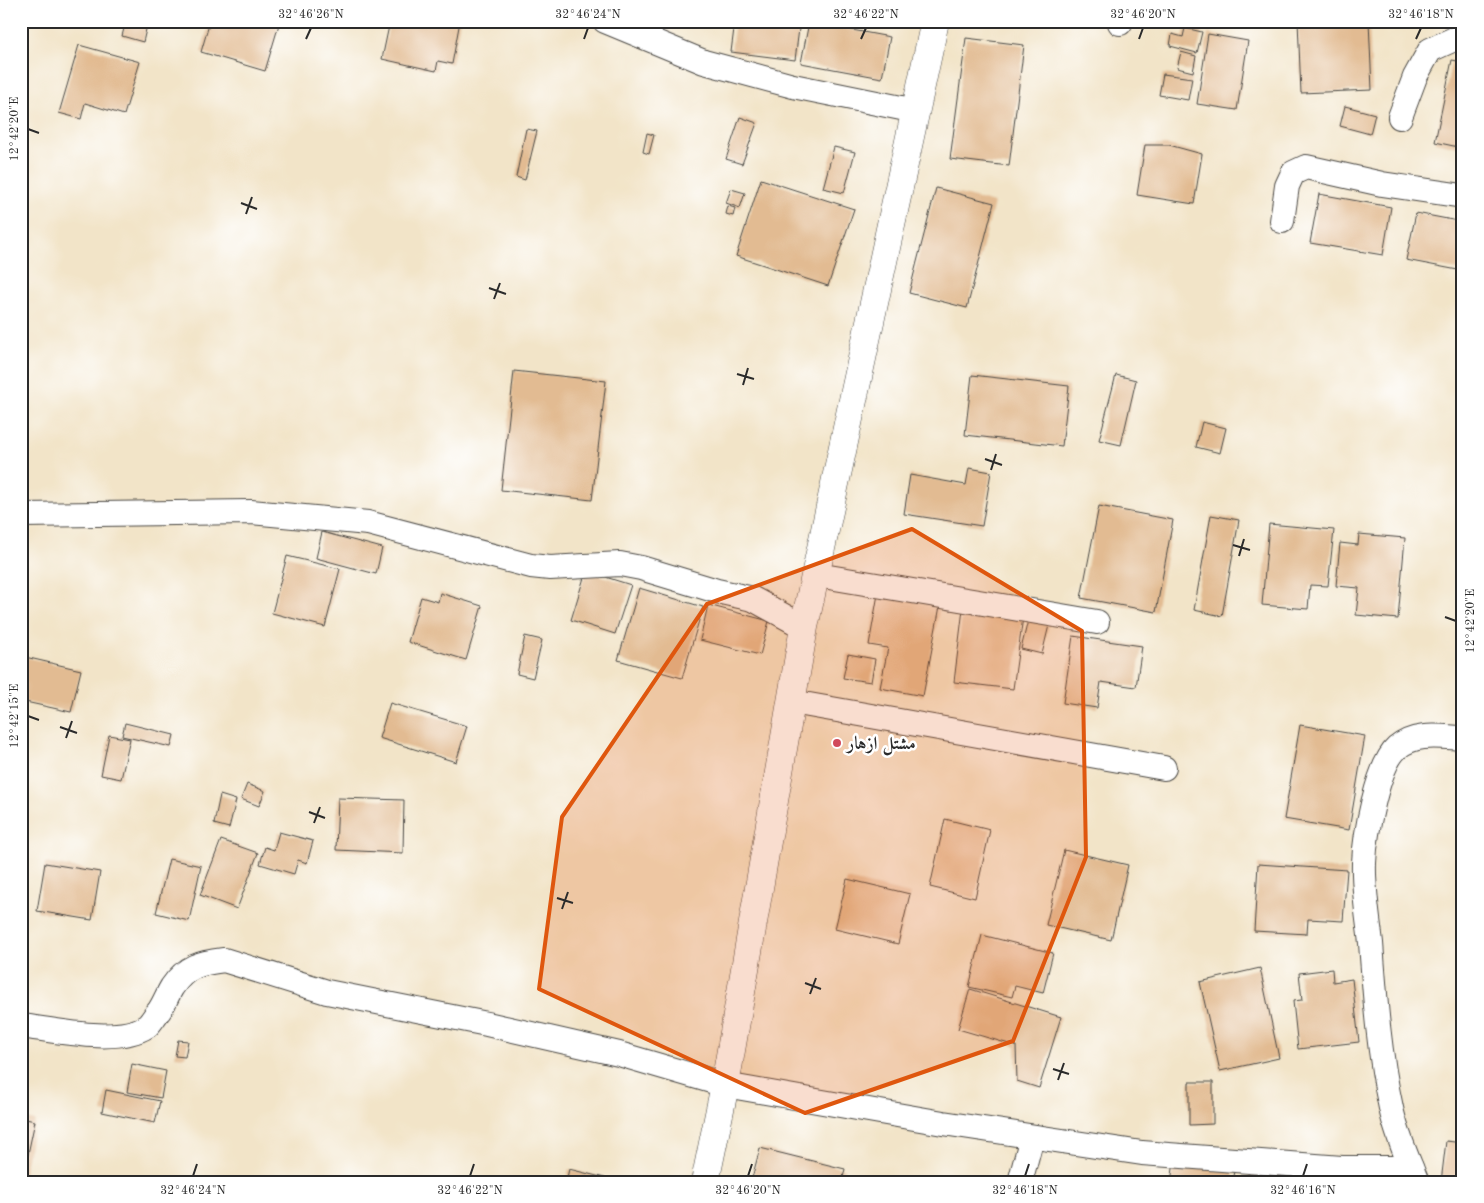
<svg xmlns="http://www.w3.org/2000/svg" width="1484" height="1203" viewBox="0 0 1484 1203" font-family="'Old Standard TT',Amiri,serif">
<rect width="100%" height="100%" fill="#fff"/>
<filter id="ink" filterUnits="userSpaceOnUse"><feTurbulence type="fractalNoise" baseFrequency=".02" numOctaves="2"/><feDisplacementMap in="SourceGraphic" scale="10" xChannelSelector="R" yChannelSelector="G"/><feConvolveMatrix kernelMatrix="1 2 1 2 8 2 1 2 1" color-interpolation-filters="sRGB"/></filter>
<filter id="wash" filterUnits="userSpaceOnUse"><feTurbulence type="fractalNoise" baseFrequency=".0096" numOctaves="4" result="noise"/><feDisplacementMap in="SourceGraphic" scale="20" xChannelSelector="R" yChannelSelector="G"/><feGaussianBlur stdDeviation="1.12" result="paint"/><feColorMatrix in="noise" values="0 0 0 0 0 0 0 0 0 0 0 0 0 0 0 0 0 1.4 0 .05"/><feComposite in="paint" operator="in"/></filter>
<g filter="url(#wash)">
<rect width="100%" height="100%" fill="#f2e4c8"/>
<g id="blocks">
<g fill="#e2bb92">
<path d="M126 21H148L143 42 122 36Z"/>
<path d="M210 21H280L265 71 201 52Z"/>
<path d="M390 21H460L452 64 438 61 436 71 382 59Z"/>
<path d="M735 21H800L795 60 731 52Z"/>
<path d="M1298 21H1369L1372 90 1301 93Z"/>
<path d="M809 22 890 37 882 78 801 63Z"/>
<path d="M1185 28 1202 32 1197 53 1170 46 1172 34 1183 37Z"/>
<path d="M21 31 26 33 22 49H21Z"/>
<path d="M1208 34 1248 41 1237 110 1197 104Z"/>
<path d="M966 38 1024 45 1009 166 950 159Z"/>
<path d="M79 45 140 62 124 115 85 103 81 119 59 113Z"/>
<path d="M1181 52 1196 56 1193 72 1177 68Z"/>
<path d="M1452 60 1463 62V148L1435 142Z"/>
<path d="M1163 74 1192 78 1188 100 1159 95Z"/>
<path d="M1345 106 1375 114 1370 134 1340 126Z"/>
<path d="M740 117 757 123 742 164 726 159Z"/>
<path d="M526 129 537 131 525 180 516 177Z"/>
<path d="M647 133 654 135 649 154 643 152Z"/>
<path d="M1145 145H1169L1202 154 1194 204 1137 195Z"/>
<path d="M834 147 855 152 844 193 823 188Z"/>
<path d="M761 179 854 209 828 286 736 256Z"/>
<path d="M936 188 994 203 967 308 909 293Z"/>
<path d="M731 189 745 193 740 208 726 203Z"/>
<path d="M1319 194 1391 207 1383 255 1310 243Z"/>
<path d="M728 206 735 208 733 216 726 214Z"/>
<path d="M1416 213 1463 222V271L1406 260Z"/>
<path d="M514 371 606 381 592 500 501 490Z"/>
<path d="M972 375 1069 386 1062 446 965 435Z"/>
<path d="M1116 375 1136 380 1121 445 1099 440Z"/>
<path d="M1202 422 1226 428 1220 453 1196 447Z"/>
<path d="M969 468 991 472 982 526 904 514 910 475 966 485Z"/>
<path d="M1099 506 1173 520 1156 612 1081 598Z"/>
<path d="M1211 515 1239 520 1222 616 1194 610Z"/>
<path d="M1269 524 1334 530 1328 586 1310 585 1308 609 1262 605Z"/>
<path d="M322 532 382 548 376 574 316 558Z"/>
<path d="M1359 534 1405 538 1398 619 1356 615 1359 588 1336 586 1340 543 1358 545Z"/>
<path d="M287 556 340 569 325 627 272 613Z"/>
<path d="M586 571 631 585 615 634 571 620Z"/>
<path d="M639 588 703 607 682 678 618 660Z"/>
<path d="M440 593 482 606 466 660 408 642 421 597 438 602Z"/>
<path d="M878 594 940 606 923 696 880 688 888 648 869 645Z"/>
<path d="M708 605 769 621 760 655 700 640Z"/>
<path d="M963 609 1023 617 1013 689 954 682Z"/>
<path d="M1029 616 1050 621 1042 654 1021 649Z"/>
<path d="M525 636 542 640 533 678 517 674Z"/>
<path d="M1073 636 1142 646 1136 687 1101 682 1097 708 1063 703Z"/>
<path d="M848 654 875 659 871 682 843 678Z"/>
<path d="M25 657 81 670 71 712 21 701V674Z"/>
<path d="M390 703 467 726 456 762 379 738Z"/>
<path d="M125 723 174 735 171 747 122 736Z"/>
<path d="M1300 725 1365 736 1349 830 1284 819Z"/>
<path d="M109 735 130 739 121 779 101 775Z"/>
<path d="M247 784 265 791 259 806 241 799Z"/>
<path d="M220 795 236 800 229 828 214 824Z"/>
<path d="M338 798 404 800 403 853 336 850Z"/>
<path d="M945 819 990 830 975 898 930 887Z"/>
<path d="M279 832 313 841 307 863 298 860 294 874 260 864 265 847 274 850Z"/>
<path d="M221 840 258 853 237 909 200 895Z"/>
<path d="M21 842 27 843 22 869H21Z"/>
<path d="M1064 850 1128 865 1111 940 1046 925Z"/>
<path d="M169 859 201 866 189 921 156 913Z"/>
<path d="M45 863 100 872 92 920 37 911Z"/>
<path d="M1258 864 1347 870 1343 921 1308 919 1307 934 1254 931Z"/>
<path d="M847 879 910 894 898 944 835 929Z"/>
<path d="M982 935 1053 953 1043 993 1015 986 1012 997 969 987Z"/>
<path d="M1260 968 1279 1058 1220 1071 1200 982Z"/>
<path d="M1332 969 1333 982 1352 979 1359 1042 1298 1049 1293 1001 1302 1000 1299 973Z"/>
<path d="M970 989 1061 1017 1039 1088 1017 1081 1016 1046 958 1029Z"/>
<path d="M178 1040 188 1041 185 1057 175 1056Z"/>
<path d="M132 1064 166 1071 161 1098 127 1092Z"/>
<path d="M1189 1082H1213V1124L1189 1125Z"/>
<path d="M106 1090 160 1101 155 1123 102 1112Z"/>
<path d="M21 1118 35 1121 22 1182H21Z"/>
<path d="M1446 1141 1463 1143V1182H1441Z"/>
<path d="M760 1148 845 1169 842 1182H751Z"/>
<path d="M1174 1162 1234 1171 1232 1182H1171Z"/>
<path d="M569 1169 617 1181V1182H566Z"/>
<path d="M1320 1170 1349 1182H1315Z"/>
<path d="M1249 1171 1288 1177V1182H1248Z"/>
</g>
</g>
</g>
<g filter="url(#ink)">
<use href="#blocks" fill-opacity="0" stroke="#494743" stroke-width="1"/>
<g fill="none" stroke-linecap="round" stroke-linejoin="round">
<defs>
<g id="minor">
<path d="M605 21 704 62 793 86 916 111"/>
<path d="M1120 23V21"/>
<path d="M1400 117 1415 77 1430 50 1463 35"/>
<path d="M1282 221 1287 186 1293 173 1306 167 1382 184 1463 196"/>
<path d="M21 515 251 512 368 523 531 566 550 568 620 564 641 568 717 591 753 599 804 627"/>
<path d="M817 575 1097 622"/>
<path d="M792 702 1164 768"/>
<path d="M21 1026C54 1030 118 1045 147 1026 151 1023 155 1015 159 1011 164 1004 167 995 172 987 186 966 200 963 224 960L327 992 487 1024 619 1054 725 1085 943 1123 1142 1153 1342 1168H1411"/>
<path d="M1416 1180C1407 1157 1396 1133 1391 1108 1379 1054 1375 998 1371 943 1368 917 1363 889 1364 863 1365 836 1377 766 1397 748 1415 732 1441 737 1463 738"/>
<path d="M1020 1182 1032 1137"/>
</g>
<path id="tertiary" d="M705 1182 725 1085 804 627 935 21"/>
</defs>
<use href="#minor" stroke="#494743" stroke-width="26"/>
<use href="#tertiary" stroke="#494743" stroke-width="29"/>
<use href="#minor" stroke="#fff" stroke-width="24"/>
<use href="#tertiary" stroke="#fff" stroke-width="28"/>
</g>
</g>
<path fill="#df570e" fill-opacity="0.2" stroke="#df570e" stroke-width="4" stroke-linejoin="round" d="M912 529 1082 631 1086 857 1013 1041 805 1113 539 989 562 817 707 604Z"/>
<path fill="none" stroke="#2b2b2b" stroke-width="2" d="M306 39 311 28M584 39 588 28M861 39 866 28M1139 39 1143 28M1416 39 1421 28M28 129 39 133M241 203 257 209M246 214 252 197M489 288 506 294M494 299 500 283M737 374 754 379M743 385 748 368M985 459 1002 465M991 470 996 454M1233 545 1250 550M1239 556 1244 539M1445 617 1456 621M28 716 39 720M60 727 77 733M66 738 72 721M309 812 325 818M314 823 320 807M557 898 573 903M562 909 568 892M805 983 821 989M810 994 816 978M1053 1069 1069 1074M1058 1080 1064 1063M193 1176 197 1164M470 1176 474 1164M748 1176 752 1164M1025 1176 1029 1164M1303 1176 1307 1164"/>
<circle fill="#d1495b" stroke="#fff" stroke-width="2" cx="837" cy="743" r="5"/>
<g text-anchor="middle" stroke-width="5" stroke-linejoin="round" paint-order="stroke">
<g font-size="18" font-weight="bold" fill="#2b2b2b" stroke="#fff" text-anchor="start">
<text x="847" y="749">مشتل ازهار</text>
</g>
</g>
<rect width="1484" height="1203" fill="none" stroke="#fff" stroke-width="55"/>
<rect x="28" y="28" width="1428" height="1148" fill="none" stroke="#2b2b2b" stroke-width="2"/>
<g font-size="12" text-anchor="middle" fill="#2b2b2b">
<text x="311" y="18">32°46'26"N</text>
<text x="588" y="18">32°46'24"N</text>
<text x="866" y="18">32°46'22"N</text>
<text x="1143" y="18">32°46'20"N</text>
<text x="1421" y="18">32°46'18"N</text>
<text transform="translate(14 129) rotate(-90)" y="4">12°42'20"E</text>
<text transform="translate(1470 621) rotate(-90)" y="4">12°42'20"E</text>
<text transform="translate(14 716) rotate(-90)" y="4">12°42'15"E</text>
<text x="193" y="1194">32°46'24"N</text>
<text x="470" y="1194">32°46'22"N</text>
<text x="748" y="1194">32°46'20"N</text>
<text x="1025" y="1194">32°46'18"N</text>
<text x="1303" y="1194">32°46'16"N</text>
</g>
</svg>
